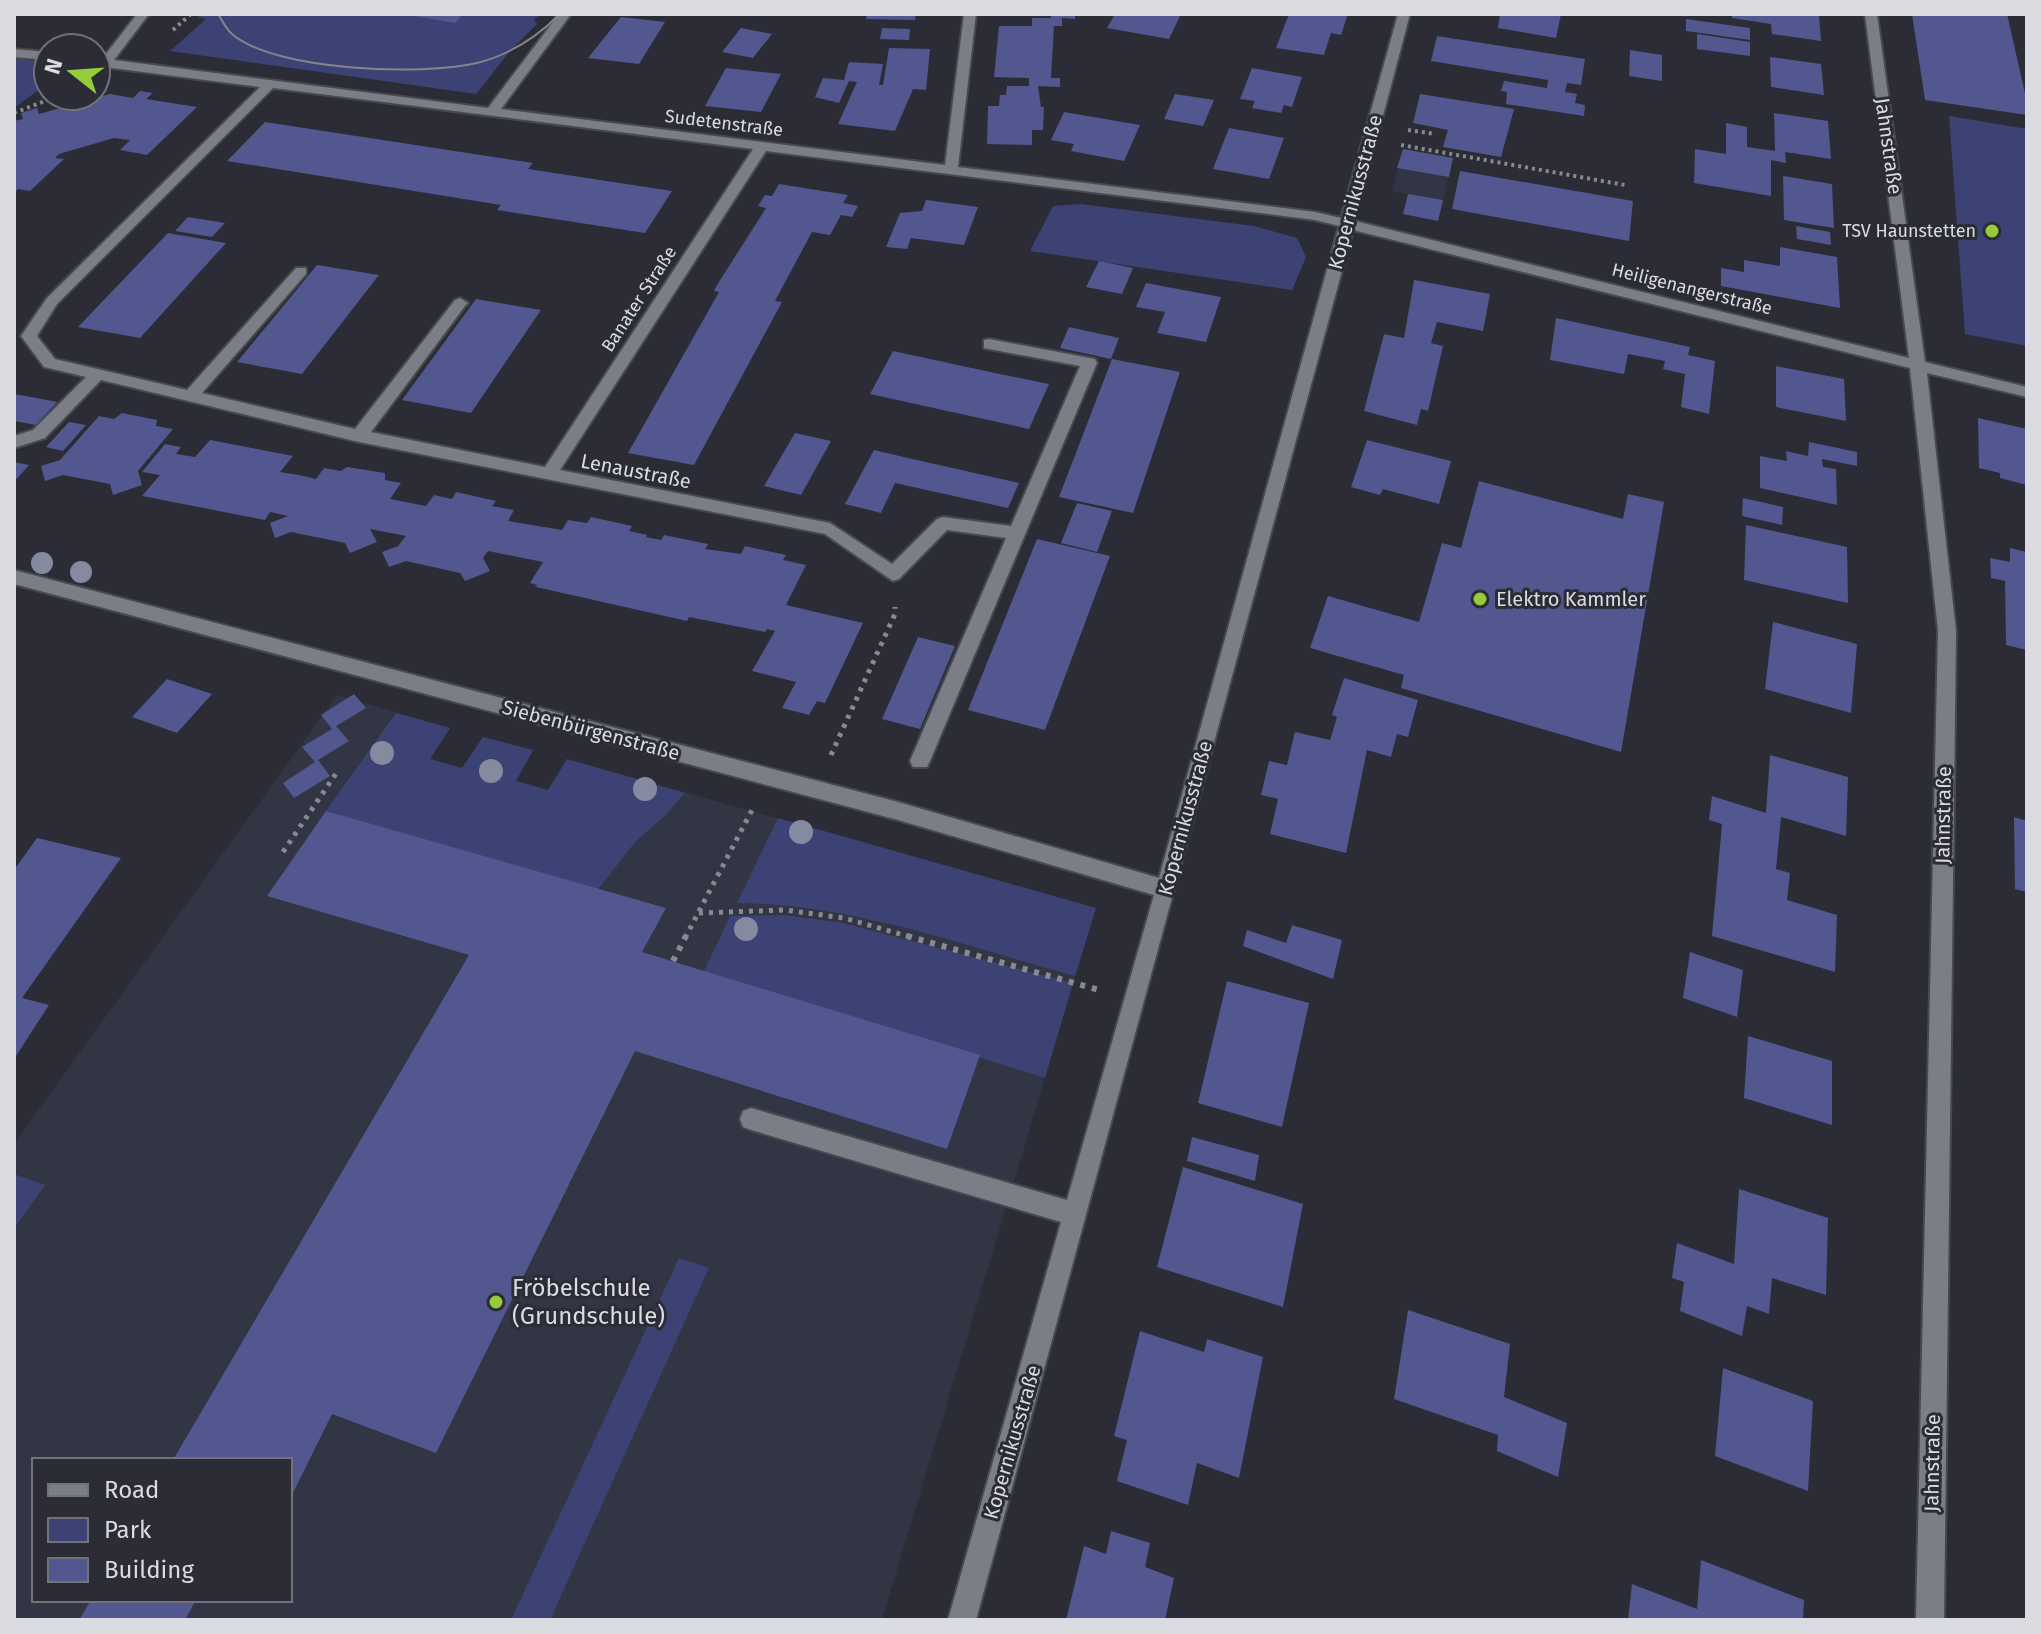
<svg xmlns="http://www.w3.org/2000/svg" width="2041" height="1634" viewBox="0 0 2041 1634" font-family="'Fira Sans',sans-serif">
<rect width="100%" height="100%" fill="#2b2c35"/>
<g fill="#323543" fill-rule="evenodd">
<path d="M1403 149 1453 158 1438 221 1403 214 1408 194 1392 191Z"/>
<path d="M337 695 450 728 430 759 462 768 483 737 533 750 516 781 548 790 567 759 1096 908 882 1620H14V1144ZM34 1460H290V1600H34Z"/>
</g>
<g fill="#3d4275">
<path d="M201 14H544L534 19 537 24 510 51 476 94 170 51 206 19 198 17Z"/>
<path d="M14 58 48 63V83L14 108Z"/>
<path d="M1949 116 2027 129V346L1965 334Z"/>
<path d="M1080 204 1254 226 1297 238 1306 257 1292 290 1030 251 1053 206Z"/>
<path d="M396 713 450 728 430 759 462 768 483 737 533 750 516 781 548 790 567 759 685 793 665 816 635 842 597 891 326 811Z"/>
<path d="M778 818 1096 908 1075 976C965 946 852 904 737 903Z"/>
<path d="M784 915 843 923 1073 983 1045 1078 704 971 730 916Z"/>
<path d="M14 1174 45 1185 14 1229Z"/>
<path d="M679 1258 709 1268 550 1620H511Z"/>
</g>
<g fill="#52578f">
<path d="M402 14H463L455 23Z"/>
<path d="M867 14H916L915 20 866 19Z"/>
<path d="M1051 14H1075V19L1062 18V26H1054L1051 78H1060V87L1038 86 1041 107H1044L1043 130H1032V145L987 144 988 106H999L1000 95H1006L1007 86H1029V78L994 77 999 26H1032V18H1051Z"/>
<path d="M1115 14H1181L1169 39 1107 28Z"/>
<path d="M1289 14H1348L1341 35 1331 33 1324 55 1276 48Z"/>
<path d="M1500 14H1561L1556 38 1498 28Z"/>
<path d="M1732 14H1819L1821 41 1772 34 1771 24 1732 18Z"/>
<path d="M1912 14H2007L2027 102V115L1925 100Z"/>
<path d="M621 17 665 22 639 64 588 58Z"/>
<path d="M1686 19 1750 28V40L1686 31Z"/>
<path d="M741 28 772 34 753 58 722 52Z"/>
<path d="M882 28 910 29 909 40 880 39Z"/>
<path d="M1697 34 1750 42V56L1697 49Z"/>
<path d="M1437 36 1585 59 1581 85 1567 83 1565 92 1577 94 1575 103 1585 105 1584 116 1506 104 1507 92 1501 91 1504 81 1547 88 1548 80 1431 61Z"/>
<path d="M889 48 930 49 926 90 913 89 895 131 838 124 857 82 849 81 839 103 815 97 823 78 844 80 849 62 883 64 879 85H883Z"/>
<path d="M1630 50 1662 55V81L1629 76Z"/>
<path d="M1770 57 1821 64 1824 95 1771 87Z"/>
<path d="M726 68 781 74 761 112 705 106Z"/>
<path d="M1252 68 1302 77 1292 107 1284 105 1281 113 1252 108 1255 101 1240 99Z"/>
<path d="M140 91 153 93 146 99 197 107 147 155 120 150 130 140 114 138 59 154 55 158 64 159 30 191 18 189 14 194V121L23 119 21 113 37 108 39 114 110 94 133 98Z"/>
<path d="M1175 94 1214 100 1203 126 1164 119Z"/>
<path d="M1420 94 1514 109 1501 157 1443 147 1448 130 1413 123Z"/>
<path d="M1064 112 1140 125 1124 161 1071 151 1074 144 1051 140Z"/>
<path d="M1774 113 1828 121 1831 159 1785 152 1786 163 1771 160V196L1694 183 1695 149 1726 154V123L1747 127V147L1775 151Z"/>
<path d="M265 122 533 163 528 169 672 191 645 233 497 210 501 205 227 161Z"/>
<path d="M1229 128 1284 138 1269 179 1213 169Z"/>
<path d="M1403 149 1453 158 1449 177 1397 168Z"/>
<path d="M1460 171 1633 201 1629 241 1452 209Z"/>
<path d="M1783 176 1832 184 1834 228 1784 220Z"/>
<path d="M779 184 848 195 843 203 858 206 852 217 841 215 830 235 812 232 775 301 782 302 694 465 628 453 719 292 714 291 717 285 766 208 758 206 765 195 772 196Z"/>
<path d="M1408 194 1443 200 1438 221 1403 214Z"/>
<path d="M926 200 978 207 964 245 911 238 907 249 886 247 900 213 922 211Z"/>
<path d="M188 217 225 223 212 237 175 231Z"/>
<path d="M1796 226 1830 232 1831 245 1797 239Z"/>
<path d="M168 233 226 243 140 338 78 327Z"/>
<path d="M1780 247 1837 257 1840 308 1721 286V268L1744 272V260L1780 266Z"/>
<path d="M1099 261 1133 268 1122 294 1086 287Z"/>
<path d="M317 265 379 275 302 374 237 362Z"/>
<path d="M1414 280 1490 294 1483 331 1437 322 1431 343 1443 346 1428 411 1421 409 1417 425 1364 411 1384 334 1404 338Z"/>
<path d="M1146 283 1221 297 1206 342 1157 333 1165 312 1136 307Z"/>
<path d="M476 299 541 310 471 413 402 400Z"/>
<path d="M1556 318 1690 347 1688 355 1715 361 1709 414 1681 407 1685 374 1663 369 1665 361 1628 354 1624 374 1550 360Z"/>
<path d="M1069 327 1119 338 1111 359 1060 348Z"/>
<path d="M893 351 995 373 1049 384 1029 429 870 394Z"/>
<path d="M1112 359 1180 372 1133 513 1059 497Z"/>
<path d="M1776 366 1844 379 1846 421 1776 407Z"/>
<path d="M14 394 42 399 57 402 36 425 14 421Z"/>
<path d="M122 413 157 420 156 426 173 429 138 471 142 485 113 495 110 484 63 475 45 481 41 466 60 460 99 416 114 419Z"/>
<path d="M1978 418 2027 429V485L2000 478V473L1979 468Z"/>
<path d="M69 422 86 425 63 451 46 447Z"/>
<path d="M795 433 831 441 801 495 764 486Z"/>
<path d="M210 440 293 456 280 472 299 475 316 479 324 468 341 471 347 467 385 473V480L401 483 390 499 426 506 434 495 452 499 456 492 496 501 492 506 514 510 508 521 562 530 568 520 587 523 591 517 632 526 629 531 647 535 646 537 661 540 664 535 708 544 705 549 741 554 745 546 786 555 783 560 806 565 786 605 863 623 825 703 817 701 809 715 782 708 796 682 752 671 775 631 767 629 765 632 689 617 687 621 536 587 537 585 530 583 543 562 488 551 483 558 490 571 465 581 460 573 406 561 389 567 382 552 398 546 406 536 370 529 377 542 350 553 345 543 291 532 275 538 270 523 288 516 270 512 265 520 142 496 160 475 142 472 165 444 181 447 176 454 195 457Z"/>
<path d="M1367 440 1451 461 1439 504 1383 489 1380 495 1351 487Z"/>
<path d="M1809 442 1857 452V466L1822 459 1823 467 1836 469 1837 505 1760 488V456L1787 461 1786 451 1808 456Z"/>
<path d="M874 450 908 458 1019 483 1008 508 895 483 881 513 845 504Z"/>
<path d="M14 462 29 465 14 482Z"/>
<path d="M1479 481 1623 519 1628 494 1664 502 1621 752 1401 688 1404 675 1310 648 1328 596 1419 622 1442 543 1461 548Z"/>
<path d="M1743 498 1783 507 1782 525 1742 516Z"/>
<path d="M1077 503 1112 511 1097 552 1061 543Z"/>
<path d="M1746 525 1847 547 1848 603 1744 580Z"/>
<path d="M1037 539 1110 556 1045 730 968 710Z"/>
<path d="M2010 548 2027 552V650L2006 645 2005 581 1991 578 1990 558 2010 562Z"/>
<path d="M1773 622 1857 644 1851 713 1765 689Z"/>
<path d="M918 637 955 646 920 729 882 719Z"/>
<path d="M1344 678 1418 700 1408 737 1397 734 1391 757 1367 750 1346 853 1270 834 1278 799 1261 795 1269 761 1287 765 1295 732 1330 740 1337 717 1332 715Z"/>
<path d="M167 679 212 694 177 733 132 717Z"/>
<path d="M354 694 366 708 336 726 349 741 318 760 330 776 294 798 283 783 315 762 302 747 332 729 321 715Z"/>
<path d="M1770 755 1848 777 1846 836 1781 817 1776 869 1790 873 1787 900 1837 915 1835 972 1712 936 1722 824 1709 820 1712 796 1766 813Z"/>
<path d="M326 811 666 908 642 952 980 1055 947 1149 635 1051 436 1453 332 1414 290 1499V1460H173L469 955 267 896Z"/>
<path d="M2014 817 2027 821V892L2015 889Z"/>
<path d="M37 838 121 858 22 998 49 1005 14 1059V870Z"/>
<path d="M1292 925 1342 940 1333 979 1243 946 1247 930 1286 943Z"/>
<path d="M1690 952 1743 970 1737 1017 1683 998Z"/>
<path d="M1227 981 1309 1003 1282 1127 1198 1103Z"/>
<path d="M1748 1036 1832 1061V1125L1744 1098Z"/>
<path d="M1192 1137 1259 1155 1255 1181 1187 1161Z"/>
<path d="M1183 1167 1303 1204 1283 1307 1157 1267Z"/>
<path d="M1739 1189 1828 1218 1826 1295 1772 1278 1769 1314 1747 1306 1742 1336 1680 1311 1684 1282 1672 1278 1677 1243 1734 1264Z"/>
<path d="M1408 1310 1510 1344 1504 1397 1567 1423 1558 1477 1497 1451 1498 1435 1394 1399Z"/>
<path d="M1140 1331 1204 1352 1207 1339 1263 1357 1239 1478 1197 1463 1188 1505 1117 1481 1127 1440 1114 1436Z"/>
<path d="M1723 1368 1813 1401 1808 1491 1715 1456Z"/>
<path d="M1111 1531 1150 1543 1145 1567 1174 1578 1165 1620H1066L1084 1546 1106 1554Z"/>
<path d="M1701 1560 1804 1600 1803 1620H1628L1632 1584 1697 1609Z"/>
<path d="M91 1600H196L185 1620H79Z"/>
</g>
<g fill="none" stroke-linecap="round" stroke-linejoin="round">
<defs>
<g id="minor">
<path d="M137 14H149L114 60 488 108 559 14H571L501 109 945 165 964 14H976L958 167 1315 212 1341 218 1398 14H1410L1355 221 1909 358 1865 14H1877L1925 362 2027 387V397L1927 373 1956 631 1944 1620H1916L1938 631 1910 368 1353 230 976 1620H948L1061 1222 751 1130 743 1127 740 1119 743 1111 751 1108 1067 1200 1154 895 898 820 14 584V570L898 802 1159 878 1339 226 1315 220 766 151 560 470 830 523 892 564 937 519 943 517 1011 526 1080 366 989 349 984 348V340L989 339 1095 359 1097 363 930 761 927 767H913L910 761 1006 538 947 530 899 579 893 581 825 534 359 442 101 380 45 438 14 448V436L33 430 86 377 44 367 21 336 47 298 260 87 96 66V58L102 59ZM273 88 753 149 545 467 371 432 465 306 468 303 460 298 455 300 355 429 202 393 306 274V268H296L187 390 55 359 37 336 57 304Z"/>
<path d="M14 49 48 52V60L14 57Z"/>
</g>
</defs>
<use href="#minor" stroke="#47494f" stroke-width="4"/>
<g stroke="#888991" stroke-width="4" stroke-dasharray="3 4" stroke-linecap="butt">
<path d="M173 30 191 14"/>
<path d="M14 113 58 96"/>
<path d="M1408 130 1435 134"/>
<path d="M1401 145 1625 185"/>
</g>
<g stroke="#888991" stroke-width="5" stroke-dasharray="4 6" stroke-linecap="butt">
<path d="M831 755 895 614V607"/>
<path d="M283 852 337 772"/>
<path d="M699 913 785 910 844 918 914 938"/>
<path d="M685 938 752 810"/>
</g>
<g stroke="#888991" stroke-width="6" stroke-dasharray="5 7" stroke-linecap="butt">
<path d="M907 936 1099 990"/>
<path d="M673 961 686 936"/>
</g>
<use href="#minor" fill="#7b7d87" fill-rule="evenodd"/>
<path stroke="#84858c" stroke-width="2" d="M218 14C222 20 226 29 232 34 275 71 422 76 477 63 509 55 537 37 560 14"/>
</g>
<g fill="#868aa1">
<circle cx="42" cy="563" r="11"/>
<circle cx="81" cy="572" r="11"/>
<circle cx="382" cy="753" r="12"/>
<circle cx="491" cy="771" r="12"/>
<circle cx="645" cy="789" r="12"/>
<circle cx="801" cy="832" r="12"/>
<circle cx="746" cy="929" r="12"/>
</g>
<g fill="#95cc3b" stroke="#2b2c35" stroke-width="3">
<circle cx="1992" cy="231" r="8"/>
<circle cx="1480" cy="599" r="8"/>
<circle cx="496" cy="1302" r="8"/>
</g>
<g text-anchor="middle" stroke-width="6" stroke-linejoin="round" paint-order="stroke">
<g font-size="18" fill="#dbdce2" stroke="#2b2c35">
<text transform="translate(724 123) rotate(7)" y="6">Sudetenstraße</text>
<text transform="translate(1692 289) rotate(14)" y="6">Heiligenangerstraße</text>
<text transform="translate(639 299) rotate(-57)" y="6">Banater Straße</text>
</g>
<g font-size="18" fill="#dbdce2" stroke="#2b2c35" text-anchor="end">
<text x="1976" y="237">TSV Haunstetten</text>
</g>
<g font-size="20" fill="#dbdce2" stroke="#2b2c35">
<text transform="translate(1889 146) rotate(82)" y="7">Jahnstraße</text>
<text transform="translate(1355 192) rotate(-75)" y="7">Kopernikusstraße</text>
<text transform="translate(636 471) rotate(11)" y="7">Lenaustraße</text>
<text transform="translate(591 730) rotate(15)" y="7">Siebenbürgenstraße</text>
<text transform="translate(1943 815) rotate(-89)" y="7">Jahnstraße</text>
<text transform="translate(1185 818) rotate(-75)" y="7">Kopernikusstraße</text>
<text transform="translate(1012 1442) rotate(-74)" y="7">Kopernikusstraße</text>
<text transform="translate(1932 1463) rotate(-89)" y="7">Jahnstraße</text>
</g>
<g font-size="20" fill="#dbdce2" stroke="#2b2c35" text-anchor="start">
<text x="1496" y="606">Elektro Kammler</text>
</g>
<g font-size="24" fill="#dbdce2" stroke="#2b2c35" text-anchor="start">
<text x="512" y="1296">Fröbelschule<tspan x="512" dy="28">(Grundschule)</tspan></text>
</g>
</g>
<rect width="2041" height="1634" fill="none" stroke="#dbdce2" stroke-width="32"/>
<rect x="32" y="1458" width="260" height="144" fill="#2b2c35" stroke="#71727a" stroke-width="2"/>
<rect x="48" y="1484" width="40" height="12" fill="#7b7d87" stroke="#71727a" stroke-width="2"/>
<text x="104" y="1498" font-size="24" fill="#dbdce2">Road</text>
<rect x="48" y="1518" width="40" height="24" fill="#3d4275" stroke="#71727a" stroke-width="2"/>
<text x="104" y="1538" font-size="24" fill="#dbdce2">Park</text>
<rect x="48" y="1558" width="40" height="24" fill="#52578f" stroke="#71727a" stroke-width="2"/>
<text x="104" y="1578" font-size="24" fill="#dbdce2">Building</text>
<g transform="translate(72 72) rotate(287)"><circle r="38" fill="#2b2c35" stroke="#71727a" stroke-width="2"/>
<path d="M0-6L14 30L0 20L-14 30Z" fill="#95cc3b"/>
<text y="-12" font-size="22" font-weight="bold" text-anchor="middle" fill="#dbdce2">N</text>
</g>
</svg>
